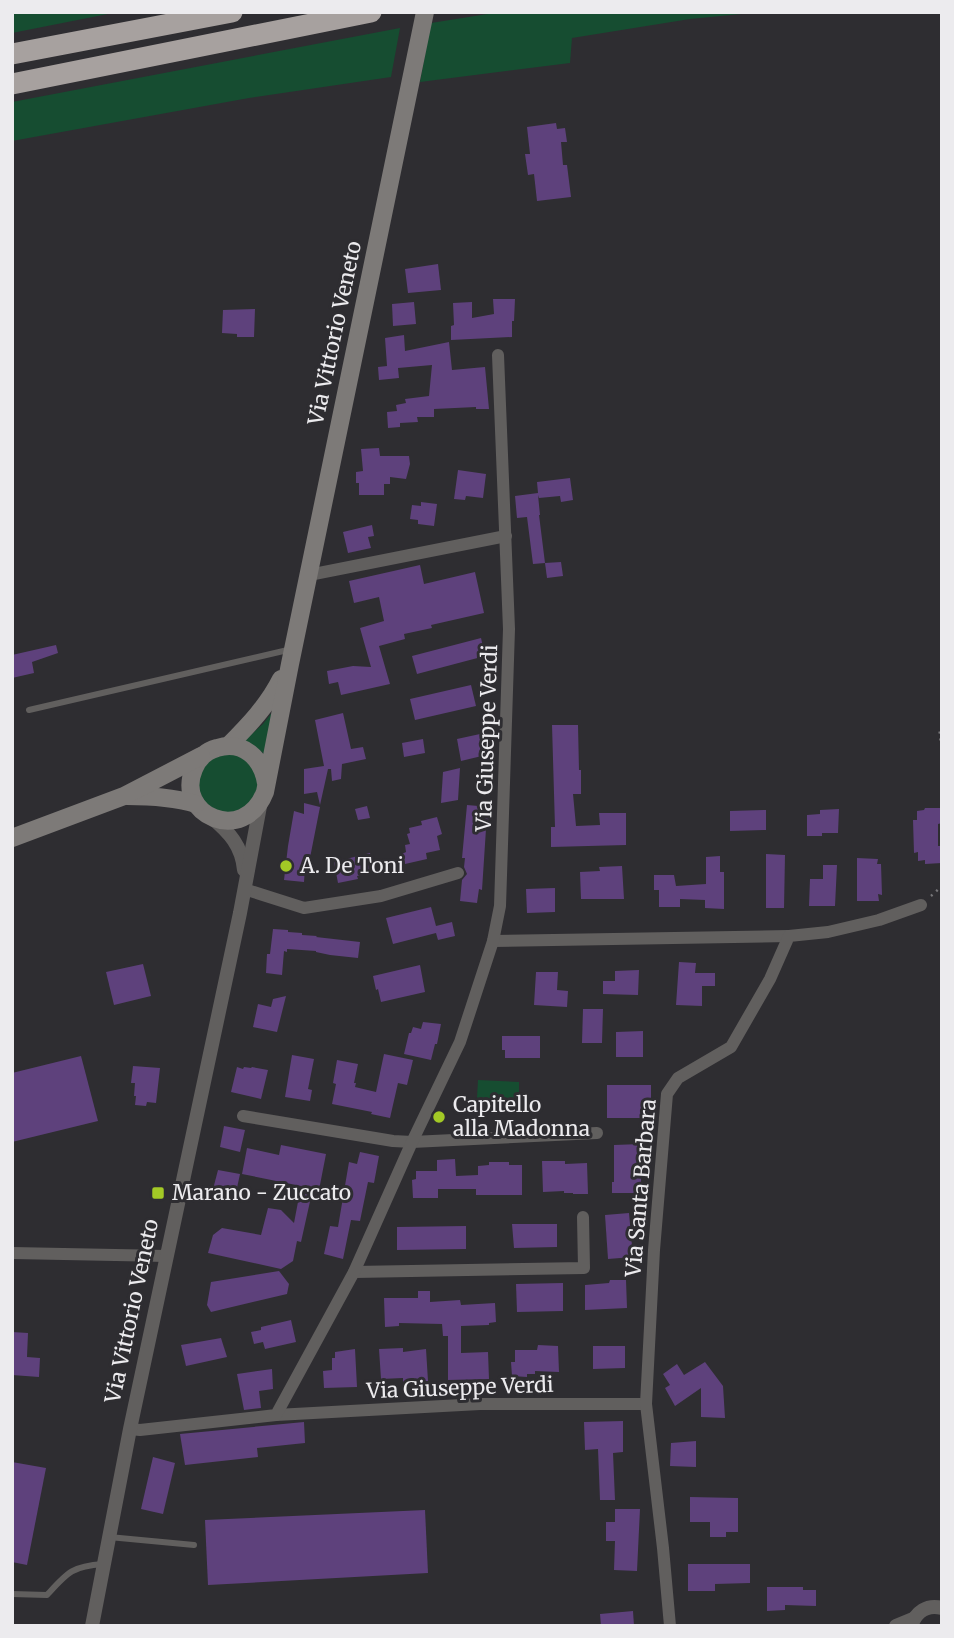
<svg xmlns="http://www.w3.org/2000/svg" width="954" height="1638" viewBox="0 0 954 1638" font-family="Merriweather,serif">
<rect width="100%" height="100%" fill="#2e2d31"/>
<g fill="#164d31">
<path d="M12 12H118L12 33Z"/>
<path d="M500 12H762L690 19 572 38 570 63 420 82 431 23Z"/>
<path d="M400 28 391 77 249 98 12 141V102Z"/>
<path d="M277 706 268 759 262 752 245 740 263 724Z"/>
<circle cx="228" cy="783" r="30"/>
<path d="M478 1080 519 1082V1099L477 1098Z"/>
</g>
<g fill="#5e417c">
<path d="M556 123 557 129 565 128 567 142H561L563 165H567L571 197 537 201 534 174 528 175 525 154H530L527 127Z"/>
<path d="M438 264 441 290 408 293 405 269Z"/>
<path d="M493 299H515L514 321H512V337L451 340V326L454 325 453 303 472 302V318L494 314Z"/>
<path d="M414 302 416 324 393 326 392 304Z"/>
<path d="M255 309 254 337H237V334L222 333 223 310Z"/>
<path d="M404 335 405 351 449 342 452 370 485 367 489 409H476V407L434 409V417H417L418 422 400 423V427L388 428 387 412 397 411 396 405 406 403 405 399 429 396 432 365 398 368 399 378 379 380 378 367 387 366 385 338Z"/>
<path d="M379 448 380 456H409L410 464 406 479 390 477V484H384V495H359V483H356V472L363 471 361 449Z"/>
<path d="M458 470 486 474 483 498 466 496 465 500 454 499Z"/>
<path d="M570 478 573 500 561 502 560 496 539 498 538 495 540 515H539L545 563 533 564 527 517 517 518 515 496 538 493 537 482Z"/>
<path d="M421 502 437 504 434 526 418 524V520L410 519 412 505 421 506Z"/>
<path d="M372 525 374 536 368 537 371 548 348 553 343 532Z"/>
<path d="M561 562 563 576 547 578 545 563Z"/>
<path d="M420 565 424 584 475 572 484 613 431 625 432 628 404 634 405 639 379 646 390 684 341 695 338 682 329 684 327 671 353 666 371 667 360 628 384 621 379 597 354 603 349 581Z"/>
<path d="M481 638 485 656 417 674 412 656Z"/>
<path d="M56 645 58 653 32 662 34 673 12 678V655Z"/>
<path d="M471 685 476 706 415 720 410 699Z"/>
<path d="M343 713 351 749 363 747 366 759 342 764 341 779 332 781 331 769H328L320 805 317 792 304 794V769L324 766 315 720Z"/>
<path d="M552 725H578L579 770H581V794H573L576 826 600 825 599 813H626V845L551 847V827H555Z"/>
<path d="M480 734 486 755 461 761 457 739Z"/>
<path d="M423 739 425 753 404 757 402 743Z"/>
<path d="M460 768 458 800 441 803 443 772Z"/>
<path d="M304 803 320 807 308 868 305 867 304 882 284 880 288 846 294 811 304 814Z"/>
<path d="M467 805 490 807 488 830 486 829 482 890 479 889 477 903 460 901 462 880 467 874 464 867 465 858H462Z"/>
<path d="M367 806 370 818 358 820 355 809Z"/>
<path d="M925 808H942V823L938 824V846H942V863L925 864V860L918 861V852L914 853 913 820H917V811L924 810Z"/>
<path d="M839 809 838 833H822V836H807V815L820 814V810Z"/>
<path d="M766 810V830L730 831V811Z"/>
<path d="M437 817 442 834 437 836 440 850 426 853 427 859 405 864 402 854 406 852 405 845 410 844 407 834 410 833 409 828 422 825 421 821Z"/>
<path d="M370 853 375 872 357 876 358 879 338 883 334 862Z"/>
<path d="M766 854 785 855 784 908H766Z"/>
<path d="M720 856V872H724V909L705 908V900L680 899V907H659V890H654V875H674L676 886 706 884V857Z"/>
<path d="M857 858 878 859 877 864H881L882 895 878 894 879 901H857Z"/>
<path d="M823 865H837L835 906H809L810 879H823Z"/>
<path d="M622 866 624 899H581L580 872 600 871 599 867Z"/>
<path d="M555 888V912L527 913 526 889Z"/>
<path d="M431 907 436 926 452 922 455 936 438 940 436 933 393 944 386 918Z"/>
<path d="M273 929 288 930V932L302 933V935L317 936 316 937 360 942 358 958 330 955 316 952V951L287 949V952L284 951 282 975 266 973 267 954H270Z"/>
<path d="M679 962 696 963 695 973H715V986H702V1006L676 1005Z"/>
<path d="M143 964 151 996 114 1005 106 972Z"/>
<path d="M420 965 425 992 381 1002 378 989 376 990 373 976Z"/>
<path d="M639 970 638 995 603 994V981H615V971Z"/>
<path d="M536 972H558L557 990 568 991 567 1007 534 1005Z"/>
<path d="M286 996 277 1032 253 1027 258 1004 271 1007 273 999Z"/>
<path d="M583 1009H603L602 1043H582Z"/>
<path d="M423 1022 441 1024 437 1044H435L431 1060 404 1054 409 1033H411L413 1027 421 1029Z"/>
<path d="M643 1031V1057H616V1032Z"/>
<path d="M502 1036H540V1058H505V1050H502Z"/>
<path d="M384 1054 413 1060 407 1085 398 1083 390 1118 371 1114 372 1112 332 1104 336 1084 333 1083 337 1060 358 1064 354 1083H356L355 1087 376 1092Z"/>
<path d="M292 1055 314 1059 308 1089 312 1090 310 1101 285 1097Z"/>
<path d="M81 1056 98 1121 12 1142V1073Z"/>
<path d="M133 1066 160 1068 156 1103 147 1102 146 1106 135 1105 136 1096H134L135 1083H131Z"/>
<path d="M237 1067 243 1069 244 1067 251 1068 252 1067 268 1070 261 1099 231 1092Z"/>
<rect x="607" y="1085" width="44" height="33"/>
<path d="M224 1126 245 1130 240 1152 220 1147Z"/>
<path d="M641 1144V1193H612V1182H614V1145Z"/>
<path d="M281 1145 326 1154 319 1190 313 1188 301 1242 297 1241 293 1261 281 1269 208 1253 213 1235 222 1228 261 1235 268 1208 281 1210 294 1223 301 1186 242 1174 247 1148 279 1155Z"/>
<path d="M360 1152 379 1156 374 1183 368 1182 360 1221 351 1220 343 1259 324 1254 330 1226 338 1227 349 1162 357 1164Z"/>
<path d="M455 1159 456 1176 478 1175V1166L489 1165V1162H509V1165H522V1195H476V1189H438V1198H413L412 1180 416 1179V1171H437V1160Z"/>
<path d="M542 1161H565V1164L587 1163 588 1194H573V1193H564V1191L543 1192Z"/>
<path d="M218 1170 240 1174 235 1197 212 1193Z"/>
<path d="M629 1213 633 1257 608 1259 605 1215Z"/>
<path d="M512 1224H557V1247L514 1248Z"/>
<path d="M466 1226V1249L397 1250V1227Z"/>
<path d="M279 1271 289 1284 287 1294 211 1312 207 1305 211 1282Z"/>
<path d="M610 1280H626L627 1308 585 1310V1285L609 1283Z"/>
<path d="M563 1283V1311L517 1312 516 1284Z"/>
<path d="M418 1291H430V1302L460 1300 461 1305 495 1303 496 1322 489 1323V1325L461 1326V1353L488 1352 489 1379 448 1380V1336H443L442 1324 399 1323V1326L385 1327 384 1298H418Z"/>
<path d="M291 1320 296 1342 265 1349 263 1342 254 1344 251 1332 261 1330V1327Z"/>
<path d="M12 1332 28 1333 27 1357 40 1358 39 1377 12 1375Z"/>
<path d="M221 1338 227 1357 186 1366 181 1345Z"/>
<path d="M538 1345 558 1346 559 1372 535 1371V1374H527V1377L512 1376 511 1362H515V1350H537Z"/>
<path d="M593 1346H625V1368L593 1369Z"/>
<path d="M403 1348V1352L426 1349 428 1381 403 1382V1378L381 1379 379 1349Z"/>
<path d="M355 1349 357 1387 324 1388 323 1371 332 1370V1358H335V1352Z"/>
<path d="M705 1362 723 1386 725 1418 701 1417V1388L675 1406 665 1388 670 1385 663 1374 677 1364 684 1375Z"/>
<path d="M272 1369 273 1389 259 1391 261 1408 244 1410 237 1374Z"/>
<path d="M623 1421V1452L613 1453 615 1500H600L598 1449 585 1450 584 1422Z"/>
<path d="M304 1422 305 1443 257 1448 258 1457 185 1465 180 1434Z"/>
<path d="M696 1441V1467L670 1466 671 1443Z"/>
<path d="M153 1457 175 1463 163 1514 141 1509Z"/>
<path d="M12 1462 46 1468 27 1565 12 1562Z"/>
<path d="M690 1497 738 1498V1532H726V1537H710V1522H690Z"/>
<path d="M615 1509H640L637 1571 614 1570 615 1541H606V1522H615Z"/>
<path d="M425 1510 428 1573 208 1585 205 1520Z"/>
<path d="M688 1564H750V1583L715 1584V1591H688Z"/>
<path d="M767 1587H803V1590H816V1606L785 1605V1610L767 1611Z"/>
<path d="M633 1611 634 1626H601L600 1614Z"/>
</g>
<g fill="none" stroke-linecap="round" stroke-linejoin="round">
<g stroke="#767578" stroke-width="2.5" stroke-dasharray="2 5" stroke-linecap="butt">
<path d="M942 725 939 735 942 744"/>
<path d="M931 896 942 886"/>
</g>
<g stroke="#615f5e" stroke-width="6">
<path d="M29 710 292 649"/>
<path d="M109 1537 194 1545"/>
<path d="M12 1594 47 1595C67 1573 72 1566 103 1564"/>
</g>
<g stroke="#615f5e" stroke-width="12">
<path d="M309 575 506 536"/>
<path d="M244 889 304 908 381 896 458 873"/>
<path d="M493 941 789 936"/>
<path d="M243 1116 393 1141 412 1142 597 1133"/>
<path d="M12 1253 167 1256"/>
<path d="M354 1272 584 1268 583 1217"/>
<path d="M276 1415 480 1404H646"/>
<path d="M130 1429 140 1430 276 1415 354 1272 412 1142 460 1042 493 941 500 906 509 629 498 355"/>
<path d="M670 1626 663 1548 646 1404 654 1250 667 1094 678 1078 731 1047 770 979 789 936 828 932 879 920 921 905"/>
</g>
<g stroke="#615f5e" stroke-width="14">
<path d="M212 818C229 832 242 846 244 870"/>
<path d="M92 1626 130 1429 240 913 261 801"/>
<path d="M896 1626 913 1619"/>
<path d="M911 1626C916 1612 927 1604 942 1608"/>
</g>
<g stroke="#7d7a78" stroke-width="18">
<path d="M228 746C249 725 268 705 281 679"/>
<path d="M266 783C262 758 243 740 217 748 206 751 198 759 194 769 174 815 244 846 265 792L290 664 425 12"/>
<path d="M127 796C151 796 173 797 196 804"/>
<path d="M12 838 124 796 201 756"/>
</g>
<g stroke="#a7a19f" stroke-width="21">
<path d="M12 54 232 12"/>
<path d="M12 84 371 12"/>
</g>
</g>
<g fill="#a3c926" stroke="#2e2d31" stroke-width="2.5">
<circle cx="286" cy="866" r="7"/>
<circle cx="439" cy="1117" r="7"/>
<rect x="151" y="1186" width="14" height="14" rx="3.5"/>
</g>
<g text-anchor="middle" stroke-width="6" stroke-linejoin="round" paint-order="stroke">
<g font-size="21" fill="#ecebee" stroke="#2e2d31">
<text transform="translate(335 333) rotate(-78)" y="7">Via Vittorio Veneto</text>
<text transform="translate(487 738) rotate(-88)" y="7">Via Giuseppe Verdi</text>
<text transform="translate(641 1188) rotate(-85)" y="7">Via Santa Barbara</text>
<text transform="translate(132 1311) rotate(-78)" y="7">Via Vittorio Veneto</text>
<text transform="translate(460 1388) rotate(-2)" y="7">Via Giuseppe Verdi</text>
</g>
<g font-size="21" fill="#ecebee" stroke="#2e2d31" text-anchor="start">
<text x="300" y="873">A. De Toni</text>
<text x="453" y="1112">Capitello<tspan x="453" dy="24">alla Madonna</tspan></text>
<text x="172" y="1200">Marano - Zuccato</text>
</g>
</g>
<rect width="954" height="1638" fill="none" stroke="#ecebee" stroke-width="28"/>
</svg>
